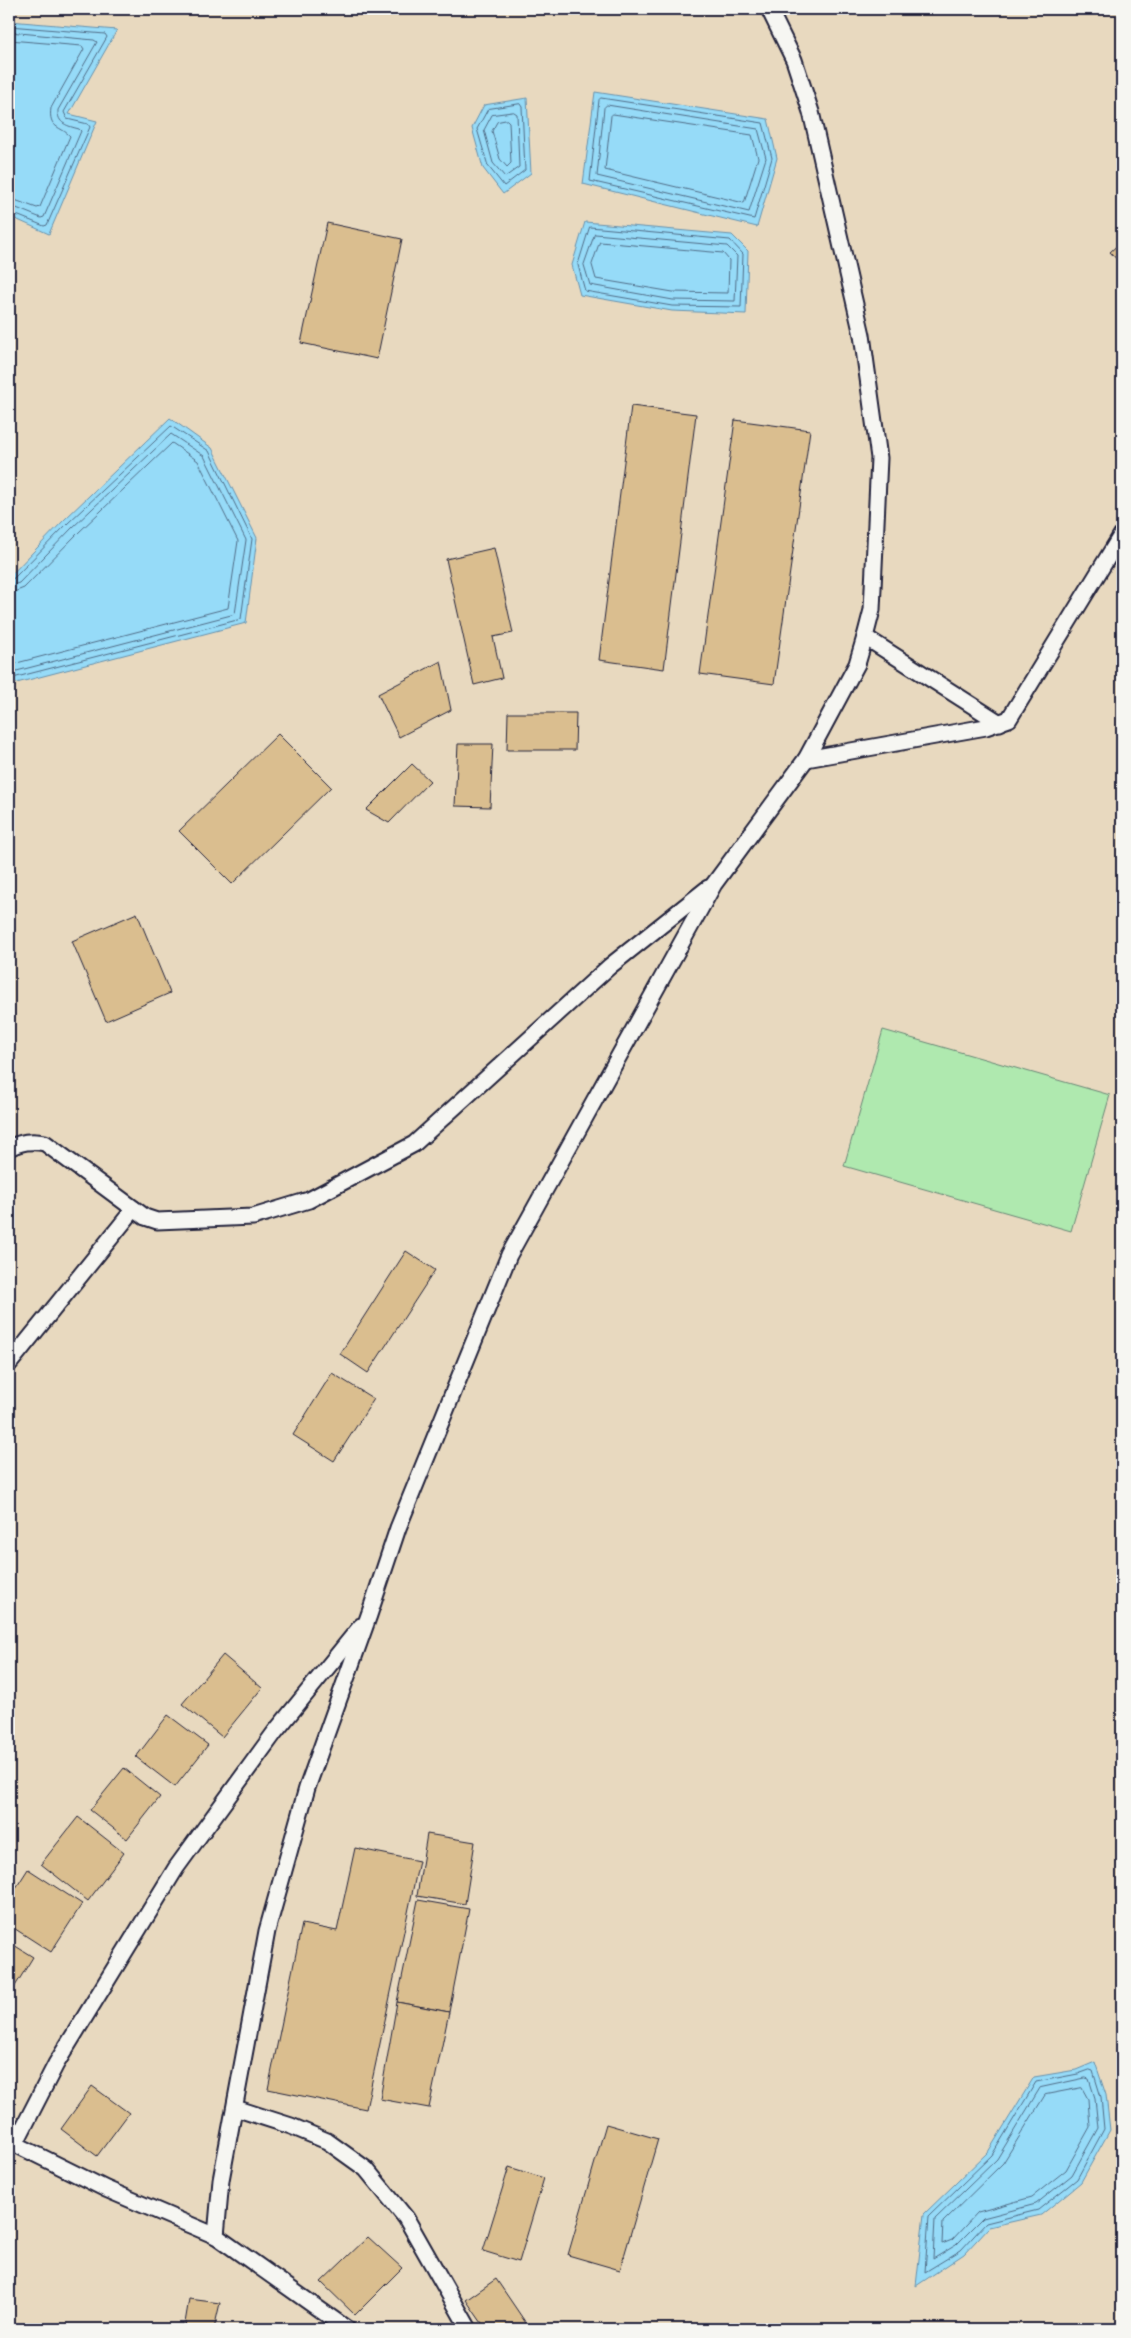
<svg xmlns="http://www.w3.org/2000/svg" width="1131" height="2338" viewBox="0 0 1131 2338" font-family="Mali,sans-serif">
<rect width="100%" height="100%" fill="#eee5d4"/>
<filter id="ink" filterUnits="userSpaceOnUse"><feTurbulence type="fractalNoise" baseFrequency=".02" numOctaves="2"/><feDisplacementMap in="SourceGraphic" scale="10" xChannelSelector="R" yChannelSelector="G"/><feConvolveMatrix kernelMatrix="1 2 1 2 8 2 1 2 1" color-interpolation-filters="sRGB"/></filter>
<g filter="url(#ink)">
<path fill="#e8d9bf" d="M9 9H1122V2321L1103 2329H9Z"/>
<path fill="#afe9af" stroke="#688675" d="M883 1030 1110 1095 1071 1231 844 1166Z"/>
<g fill="#96dbf8" stroke="#6891ac">
<path d="M9 21 117 30 69 114 97 121 49 234 9 216Z"/>
<path d="M595 92 768 119 777 158 757 227 583 184Z"/>
<path d="M527 98 531 173 503 194 483 168 472 128 484 105Z"/>
<path d="M585 222 732 235 748 251 746 314 672 311 580 295 572 265Z"/>
<path d="M170 418 212 448 257 538 246 623 9 685V577L64 520Z"/>
<path d="M1095 2062 1106 2095 1110 2130 1081 2182 1041 2215 989 2227 964 2254 916 2286 924 2214 988 2152 1034 2077 1076 2070Z"/>
</g>
<g fill="none" stroke-linecap="round" stroke-linejoin="round">
<g stroke="#506c87" stroke-width="1">
<path d="M9 26 105 34 107 37 64 112 67 119 88 124 90 127 47 225 44 226 9 212"/>
<path d="M9 32 94 40 97 42 58 110C57 124 68 126 79 129L81 131 44 217 41 218 9 205"/>
<path d="M9 40 82 46 84 49 51 108C48 129 61 126 70 136L40 207 37 208 9 198"/>
<path d="M601 98 763 123 772 158 754 219 590 181 599 100Z"/>
<path d="M520 104 522 107 525 170 504 186 488 166 477 129 488 109Z"/>
<path d="M607 105 758 129 766 158 749 212 597 176 604 108Z"/>
<path d="M514 112 517 114 519 167 505 177 493 163 484 130 492 115Z"/>
<path d="M613 114 752 135 758 158 744 203 605 170 611 116Z"/>
<path d="M507 120 509 122 511 163 507 167 500 159 492 131 497 122Z"/>
<path d="M590 227 730 240 743 254 741 307 672 306 585 291 578 265Z"/>
<path d="M595 234 727 246 737 256 735 301 673 300 590 285 584 265Z"/>
<path d="M600 242 723 253 729 260 728 293 673 292 596 279 592 265Z"/>
<path d="M9 580 14 578 68 523 171 426 209 451 252 539 241 619 9 679"/>
<path d="M9 586 19 583 72 528 171 434 204 456 246 540 235 614 9 673"/>
<path d="M9 594 24 588 78 533 172 443 198 461 238 541 228 608 9 665"/>
<path d="M1090 2070 1093 2071 1101 2097 1104 2129 1077 2179 1038 2210 986 2223 961 2250 925 2272 929 2216 992 2155 1036 2082 1078 2074Z"/>
<path d="M1086 2078 1089 2079 1095 2098 1098 2128 1072 2175 1036 2204 983 2218 956 2245 933 2259 935 2219 997 2159 1040 2088Z"/>
<path d="M1082 2088 1088 2099 1090 2127 1066 2170 1032 2197 978 2212 952 2240 942 2244 943 2222 1003 2163 1045 2095Z"/>
</g>
</g>
<g fill="#dabe8f" stroke="#22223b">
<path d="M327 223 402 239 377 359 301 343Z"/>
<path d="M1122 241V265L1110 252Z"/>
<path d="M631 406 696 414 664 669 599 660Z"/>
<path d="M735 420 810 430 774 684 700 674Z"/>
<path d="M494 548 513 633 493 637 502 678 474 685 446 559Z"/>
<path d="M441 661 451 710 399 737 378 694Z"/>
<path d="M508 713H576L575 750H507Z"/>
<path d="M278 734 331 787 232 884 179 831Z"/>
<path d="M458 744H493L490 807 455 806Z"/>
<path d="M412 764 430 781 389 823 366 810Z"/>
<path d="M137 913 170 993 106 1021 72 941Z"/>
<path d="M406 1251 435 1270 368 1373 340 1354Z"/>
<path d="M332 1373 374 1399 334 1461 293 1435Z"/>
<path d="M223 1655 262 1688 222 1737 182 1704Z"/>
<path d="M168 1715 208 1745 175 1787 136 1757Z"/>
<path d="M124 1768 160 1797 127 1839 90 1810Z"/>
<path d="M78 1817 124 1853 88 1901 41 1864Z"/>
<path d="M427 1834 475 1842 465 1904 417 1896Z"/>
<path d="M355 1848 419 1861 366 2109 268 2089 302 1924 337 1931Z"/>
<path d="M28 1869 82 1904 51 1952 9 1925V1899Z"/>
<path d="M418 1900 469 1909 449 2012 397 2002Z"/>
<path d="M9 1942 33 1957 9 1996Z"/>
<path d="M397 2002 449 2012 429 2108 380 2099Z"/>
<path d="M92 2086 129 2113 97 2156 61 2129Z"/>
<path d="M606 2124 658 2139 620 2270 568 2255Z"/>
<path d="M509 2167 544 2178 519 2262 483 2251Z"/>
<path d="M368 2237 402 2268 355 2315 321 2282Z"/>
<path d="M496 2279 530 2329H486L466 2300Z"/>
<path d="M189 2299 220 2303 214 2329H184Z"/>
</g>
<g fill="none" stroke-linecap="round" stroke-linejoin="round">
<defs>
<g id="service">
<path d="M865 637 1000 723"/>
<path d="M806 759 986 727 1009 719 1122 534"/>
<path d="M9 1148C21 1142 31 1140 45 1143L145 1217 157 1221 253 1217 309 1200 414 1144 610 966 708 888"/>
<path d="M9 1364 134 1209"/>
<path d="M235 2108 291 2126 327 2141 366 2169 406 2218 469 2329"/>
<path d="M9 2141 106 2189 216 2236"/>
<path d="M15 2144 56 2064 176 1868 275 1732 361 1626"/>
<path d="M347 2329 216 2236 221 2180 267 1931 307 1788 369 1615 398 1528 509 1255 714 884 806 759 857 664 865 637 872 610 879 458 862 335 811 112 794 60 769 9"/>
</g>
</defs>
<use href="#service" stroke="#22223b" stroke-width="19"/>
<use href="#service" stroke="#f6f6f2" stroke-width="15"/>
</g>
</g>
<rect width="1131" height="2338" fill="none" stroke="#f6f6f2" stroke-width="30"/>
<rect x="15" y="15" width="1101" height="2308" fill="none" stroke="#22223b" stroke-width="2" filter="url(#ink)"/>
</svg>
